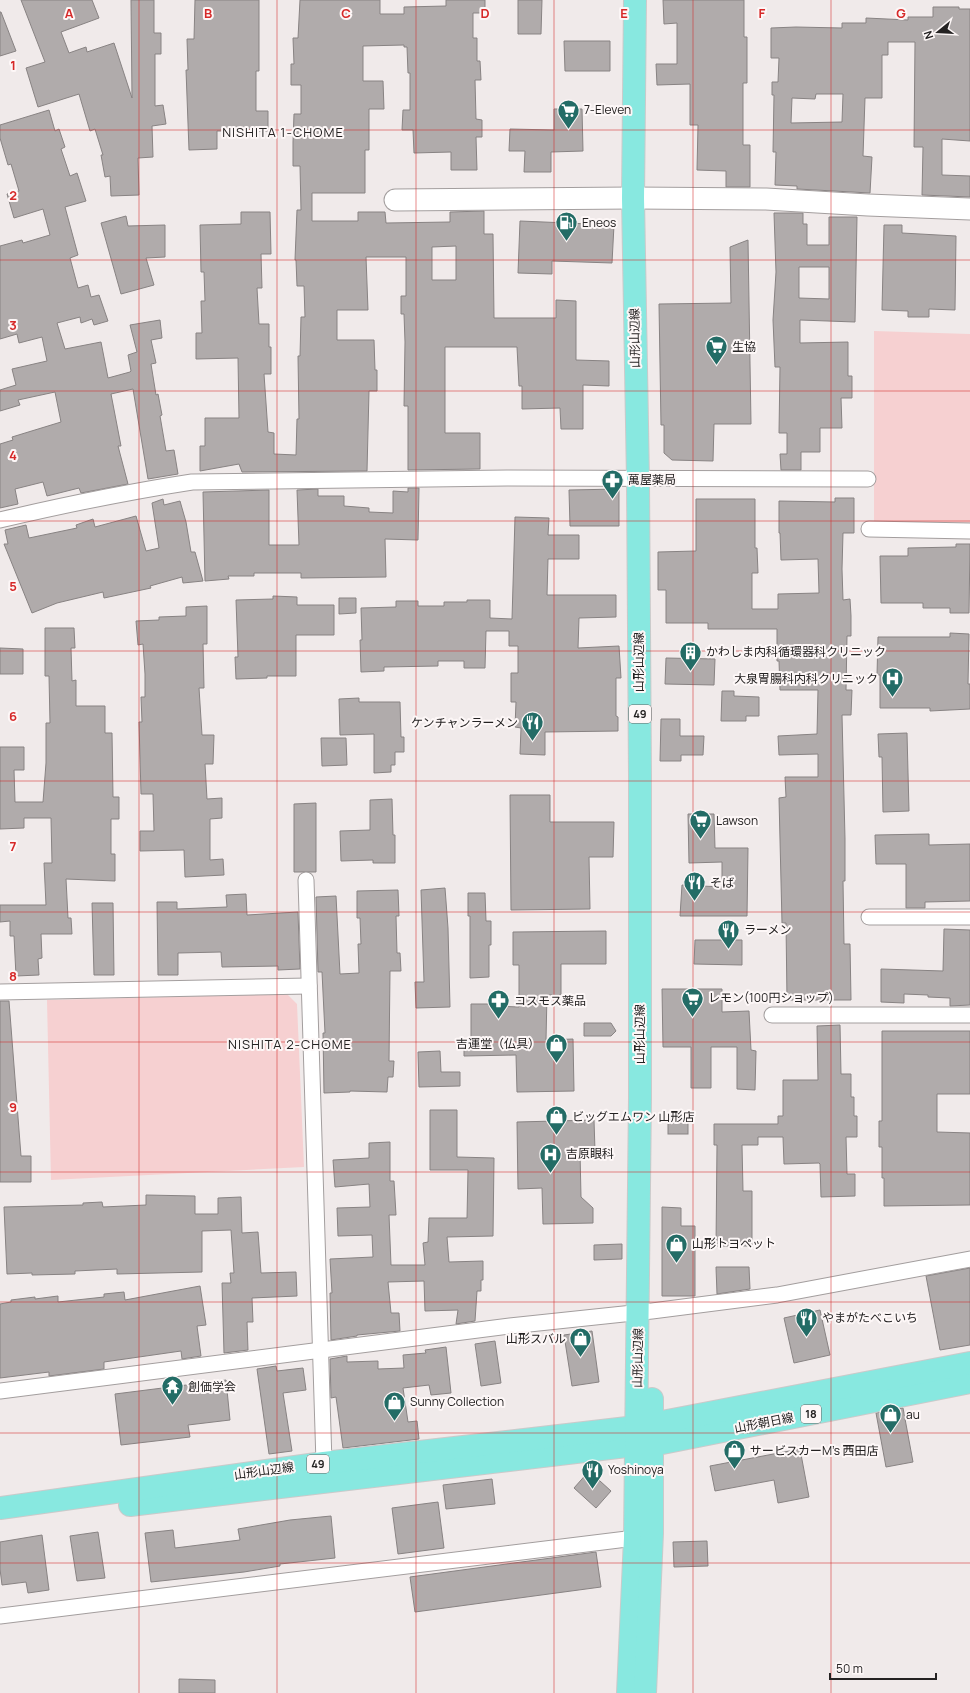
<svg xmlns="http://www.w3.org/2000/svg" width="970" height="1693" viewBox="0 0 970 1693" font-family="Manrope,'Noto Sans JP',sans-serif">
<rect width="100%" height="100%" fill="#f0eaea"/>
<g fill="#f6d0d1">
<path d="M874 331 970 334V526L874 523Z"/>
<path d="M287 994 297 1004 304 1167 51 1180 47 1000Z"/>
</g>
<g fill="#b0abab" stroke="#888383" fill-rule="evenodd">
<path d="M21 0H92L99 18 61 32 69 53 86 47 87 52 114 43 132 98 131 0H154V33H161V54H155V106L163 105 166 124 152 126 153 157 138 158 139 195 111 196 110 176 105 177 101 155H103L95 129 90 131 79 94 38 107 26 68 45 62Z"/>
<path d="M195 0H259V71H256V111H268V131H217V149L189 150 186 70H188L187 39H194Z"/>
<path d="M300 0H380V14H404V7L446 6V0H485V13H473V38H477V61H480L481 80H475L476 119 482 120V137H476L477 170H451V152L414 153 413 130H402L403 110H410V73H408L407 47H404V45L363 46V81H383L384 109H369V150H365V193H312V221H358V212H385L386 223 450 222V212L484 211V234H493L494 318H556V300L576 301V360L609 361V386L583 385V429H561L560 408 522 409V386H519L517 347H445V433H480V469L408 470V406H404L405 342 404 314H401V296H406V257H366L368 310H337V340H374L375 370H377V391H369L367 471 242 472 239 464 200 471V446H205V418H239L238 358 196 359V333H202L201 301H205L204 272H201L200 225 241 224V212H270L271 254H261L262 288H257L259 324H269V347H271V374H264L268 432 274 433V454L296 455 297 419H299L298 356H300L301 317H305L304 286H297L296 260H295L297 210H301L300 166H293V142L294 114H301V85H291V64H294L293 38H298ZM456 246V280H432V247Z"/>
<path d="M518 0H542L541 34H518Z"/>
<path d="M663 0H744V37H747V83H743V145H750V187H726V171L697 170 698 125H690V84L657 85 656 64H677V23L664 24Z"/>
<path d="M933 7H959V9H970V141L942 139V175L970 176V197L922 195 923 147H914L915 42H888V55H882V98H865L863 156 872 157 870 193 797 189V186L775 185 776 152H773L774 95H772V82H778L779 58H771V28L796 27 842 28V23H866V18L908 20V17H933ZM816 94H843L842 122 791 123 792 98 815 99Z"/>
<path d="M0 12H1L16 51 0 56Z"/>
<path d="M564 41H610V71H565Z"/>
<path d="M554 109H582L583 151 551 152V172H524L525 151H509L510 129 554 130Z"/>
<path d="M49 110 55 131 59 129 65 147 61 149 70 176 77 173 86 201 65 207 78 255 70 258 78 288 88 285 91 297 99 295 108 321 94 325 92 319 81 323 80 317 57 323 65 349 101 342 108 378 130 372 131 371 128 355 137 352 130 325 160 320 162 338 151 340 156 363 151 364 156 395 158 394 162 415 160 416 166 451 174 450 178 474 148 479 133 389 111 394 121 446H118L128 484 81 493 79 488 47 496 43 482 15 489 18 504 0 508V444L13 440 12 437 61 422 55 392 18 400 20 405 0 411V390L16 385 12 369 47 361 42 337 19 343 17 334 0 339V246L22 240 23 243 50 235 43 209 14 218 7 194 19 191 11 164 8 165 0 138V125Z"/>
<path d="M774 213H803V224H807V245H829V217H857L855 322 800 320V343L848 342V376H852V398H841L842 428H820V452H801V470H781L780 454H787V433H779L780 367H775L773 320 776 272ZM799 267H829V299L799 298Z"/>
<path d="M126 216 128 226 165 225V257L146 258 154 285 121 294 101 223Z"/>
<path d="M520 221 614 225 612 263 552 261V274L518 273Z"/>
<path d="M884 225H902V233L956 236 955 310 929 309V317H908V311L882 310Z"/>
<path d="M748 240 751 424H714L713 461 672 460 664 453V425H661L659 304 731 303 730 247Z"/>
<path d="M408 488H419L418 540 385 539 386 577 301 578V573H254V576H228L229 579 205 581 203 492 269 490V545H299L297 490 318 489V496H344V506L369 508V512L393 513V491L408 492Z"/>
<path d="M619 489V526H570L569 490Z"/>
<path d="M835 498H854V533H843L842 569 843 600 850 599 851 616V636H847L846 690H852L851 715H842L845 839V881H843L844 944H850L851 1000H787L786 923H782L779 798 786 797 785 777H818V754L779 755 778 736 817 734 818 690H780L779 661H777V629H708V623H666V590H658V552L696 551V499H755V548H757L758 573H752V609H778V594L819 593 818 559 781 560 780 533H779V501L835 502Z"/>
<path d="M163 499 164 505 180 501 186 522 191 552H195L203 581 183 583 182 577 150 586 151 588 104 598 103 592 57 603 32 613 4 544H8L5 530 26 525 29 538 77 528 76 525 93 519 95 527 136 516 146 551 159 548 152 503Z"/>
<path d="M515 517 549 518 548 535H579V559H548L547 595H616V617L579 618 578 648 619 646 621 678H616V716L618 717V731L545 732V755L520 754 521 728 515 727 516 702H511V673H518V646H509V631H486L485 668H464V661H438V666L384 667V671L361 672 360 640H362L361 608 396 607V601H418V606H444V602H467V600H490V618L512 619Z"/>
<path d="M956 544H970L969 613H950V608H923V603H881L880 556H908V548L956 547Z"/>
<path d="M273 596 297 597V605H334V635H296V676H267V678L236 679 235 657H238L236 600 273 599Z"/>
<path d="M339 598H356V613L339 614Z"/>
<path d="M207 606V644H203L204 688H199L202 735H214L213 764H205L207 799 222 798V818L210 819V860L223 859 224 875 185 877 184 850 140 851V831H154L153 794H141L139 722H142L141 697H145V674L143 644 138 645 136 621 159 620V617L186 616V607Z"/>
<path d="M45 628H74L75 648H71L72 681 76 680V706H105V733H112L113 797H119V819H111V854H115V881L66 879 68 918H71L72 934H41L42 958 38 959 39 975 16 976 14 936H10V921L0 922V905H46L44 863H52L51 818H24V828L0 829V747H24V770H14L15 802H43L46 763V723H50L49 676H45Z"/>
<path d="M950 633 969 634 968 684H970V709L930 711V708H880V675H877L878 637H950Z"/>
<path d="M0 648 23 649V674H0Z"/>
<path d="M666 658 715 659 714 685 665 684Z"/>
<path d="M722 691H734V696L759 697V716H746V721H721Z"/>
<path d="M359 698V702H400L401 737H404V752H395V765H391V772L374 773V734L340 735 339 699Z"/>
<path d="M661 719H680V736H704L703 755H681V761H660Z"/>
<path d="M907 733 909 811 883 812 882 757H879L878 734Z"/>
<path d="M321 738H346L347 765 322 766Z"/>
<path d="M510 795H550V822H614L613 857H589L590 909 511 910Z"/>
<path d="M392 799 393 835H395V863H373V860L341 861 340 831 370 830V800Z"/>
<path d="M316 803V872H294V804Z"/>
<path d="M688 814H714L715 848H748L747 916H680L682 885 722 887V862L689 863Z"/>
<path d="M929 834V845L970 844V901L925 902V908H906V864H876L875 835Z"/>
<path d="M445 888 448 928 450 1007 416 1008 415 982H424L421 890Z"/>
<path d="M398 890 399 916H396L397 953H400L401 971H390L389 1061H394L393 1077H388L387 1092 350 1091V1092L324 1093 323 1033H325L322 972H318L316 897 336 896 340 974 359 973 358 944H361L360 918H357V891Z"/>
<path d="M468 893H485L486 921H491V945H489V977L470 978V916H468Z"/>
<path d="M246 894 247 915 298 912 300 969 278 970V966L222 967 221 952 178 953V975H158L157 902H177V909L227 907 226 895Z"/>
<path d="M92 903H113L114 975H94Z"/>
<path d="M944 929 970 930V1005L950 1006V998L928 997V995L904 994V1003L881 1002V969L943 971Z"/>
<path d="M606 931V964H561V995H547L546 1040 573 1039 574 1091 517 1092 516 1055 464 1056V1045H471V1004H494V1006L519 1007V965H513V932Z"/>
<path d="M695 940H742V965L694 964Z"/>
<path d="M662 989H722V1012L749 1011 751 1050 756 1051 755 1090 737 1089V1047H711V1088H691V1047H663Z"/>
<path d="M0 1001H9L21 1156H31V1182H0Z"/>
<path d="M584 1023H611L616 1031 611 1036H584Z"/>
<path d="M840 1025 841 1074H851V1097H854V1116H857V1137H846L847 1174H855V1196L821 1197 820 1164 819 1163 784 1164 783 1137H758V1145H742L743 1191H752V1246H716L717 1145H714V1124H778V1116H783V1080H818L817 1026Z"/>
<path d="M882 1031H970V1094H937V1132L970 1133V1205L884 1206V1178H882V1147H879V1121H882Z"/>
<path d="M440 1051 441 1072H460V1086L419 1087 418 1052Z"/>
<path d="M430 1110H457V1157L494 1158 493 1236 447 1237 449 1262 483 1261V1280H481V1291H477L475 1321 456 1324 458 1310 425 1311 424 1281 388 1282 391 1313H399L400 1331 357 1335V1336L331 1340 330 1293H332L330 1259 373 1257 372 1235 338 1236 337 1208 370 1207 369 1184 335 1187 333 1160 369 1158V1143L390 1142V1181H394L396 1215H389L391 1265H425L423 1243 428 1242 429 1218H467L468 1170H430Z"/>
<rect x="668" y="1116" width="20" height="18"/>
<path d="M594 1120 595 1151 580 1152 581 1197 593 1208V1223L543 1224 542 1188 518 1189 517 1122Z"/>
<path d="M146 1195 195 1196V1214H218V1198L241 1197 242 1233 258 1232 261 1273 296 1272 297 1296 252 1298 253 1322H247L248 1350 224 1353 222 1283H231L230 1273H234L231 1230 202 1231V1272L117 1274V1269L75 1271V1274L32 1275V1273L7 1274 4 1207 83 1205V1203L102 1202 103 1207 146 1205Z"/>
<path d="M662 1207 681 1208V1226H695V1296H662Z"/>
<path d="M622 1244V1259L594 1260V1245Z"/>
<path d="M716 1267H749L750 1289 717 1294Z"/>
<path d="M970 1268V1345L940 1350 926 1276Z"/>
<path d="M200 1286 206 1325 197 1326 201 1356 182 1359 181 1351 104 1362V1369L49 1376V1372L0 1378V1304L11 1302V1300L35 1297V1299L58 1296V1302L104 1297V1294L124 1292 125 1300Z"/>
<path d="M820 1310 830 1355 794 1363 784 1318Z"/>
<path d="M592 1331 599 1382 572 1386 564 1335Z"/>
<path d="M495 1341 501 1383 481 1386 475 1344Z"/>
<path d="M446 1347 451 1393 431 1395 429 1385 403 1388 408 1422 417 1421 419 1439 343 1448 336 1397 331 1398 330 1359 347 1356V1362L378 1361V1369L404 1368 403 1355 426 1353 425 1350Z"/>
<path d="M276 1366 277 1371 303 1368 306 1390 283 1393 292 1451 269 1454 257 1369Z"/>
<path d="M226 1380 230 1420 188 1425 190 1437 121 1445 115 1394Z"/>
<path d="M903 1408 913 1462 886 1467 876 1413Z"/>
<path d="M800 1449 809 1497 778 1503 774 1480 715 1491 710 1466Z"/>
<path d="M589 1471 611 1491 596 1508 574 1488Z"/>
<path d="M492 1479 495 1504 446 1509 443 1485Z"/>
<path d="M438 1502 444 1548 398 1554 392 1508Z"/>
<path d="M331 1516 335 1558 280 1564V1566L244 1572 151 1582 145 1533 173 1530 175 1548 240 1540 238 1529 290 1520Z"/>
<path d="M98 1532 105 1578 77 1581 70 1536Z"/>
<path d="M42 1535 49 1590 28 1593 26 1582 2 1585 0 1569V1542Z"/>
<path d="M707 1541 708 1566 674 1567 673 1542Z"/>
<path d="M596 1552 601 1587 415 1612 410 1577Z"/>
<path d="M179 1679 215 1680V1693H179Z"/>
</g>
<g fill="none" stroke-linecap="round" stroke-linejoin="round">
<defs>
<g id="street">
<path d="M0 520C64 505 127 492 192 482L507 478 868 479"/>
<path d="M869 529 970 531"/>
<path d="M306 880 324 1463"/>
<path d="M869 917H970"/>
<path d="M0 992 309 986"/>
<path d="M772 1015H970"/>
<path d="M0 1391 510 1326 652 1311 777 1295 970 1259"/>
<path d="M0 1616 635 1538"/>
</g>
<path id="secondary" d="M395 200 633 198 766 199 868 205 970 209"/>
<g id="primary">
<path d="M130 1505 635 1445H652L970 1382"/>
<path d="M0 1508 324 1463 636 1427 970 1363"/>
<path d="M628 1693 635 1538 640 1098V776L638 480 633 198 635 0"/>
<path d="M645 1693 652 1533V1399"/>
</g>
</defs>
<use href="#street" stroke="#a39e9e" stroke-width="17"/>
<use href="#secondary" stroke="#a39e9e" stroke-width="23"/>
<use href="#primary" stroke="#cacaca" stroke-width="24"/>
<use href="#street" stroke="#fff" stroke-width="15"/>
<use href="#secondary" stroke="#fff" stroke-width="21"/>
<use href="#primary" stroke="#88e8e0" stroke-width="22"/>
</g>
<path fill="none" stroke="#d62828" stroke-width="1" stroke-opacity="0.55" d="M139 0V1693M277 0V1693M416 0V1693M554 0V1693M693 0V1693M831 0V1693M0 130H970M0 260H970M0 391H970M0 521H970M0 651H970M0 781H970M0 912H970M0 1042H970M0 1172H970M0 1302H970M0 1433H970M0 1563H970"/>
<defs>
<symbol id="supermarket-pin" viewBox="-11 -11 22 30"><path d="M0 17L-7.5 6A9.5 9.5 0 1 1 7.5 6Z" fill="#236c66" stroke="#fdf7f7"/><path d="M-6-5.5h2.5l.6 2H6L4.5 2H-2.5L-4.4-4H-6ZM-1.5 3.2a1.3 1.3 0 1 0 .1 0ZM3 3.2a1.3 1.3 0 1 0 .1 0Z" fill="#fff"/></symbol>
<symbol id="fuel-pin" viewBox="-11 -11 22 30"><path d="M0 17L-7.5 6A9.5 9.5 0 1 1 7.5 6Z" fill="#236c66" stroke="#fdf7f7"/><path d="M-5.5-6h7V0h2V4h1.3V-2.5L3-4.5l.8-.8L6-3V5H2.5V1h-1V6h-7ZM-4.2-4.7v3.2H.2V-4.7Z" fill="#fff"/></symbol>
<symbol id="pharmacy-pin" viewBox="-11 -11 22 30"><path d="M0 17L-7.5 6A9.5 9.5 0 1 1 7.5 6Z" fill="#236c66" stroke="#fdf7f7"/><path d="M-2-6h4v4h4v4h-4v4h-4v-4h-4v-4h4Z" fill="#fff"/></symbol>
<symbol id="building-pin" viewBox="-11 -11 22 30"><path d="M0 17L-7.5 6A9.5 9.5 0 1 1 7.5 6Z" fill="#236c66" stroke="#fdf7f7"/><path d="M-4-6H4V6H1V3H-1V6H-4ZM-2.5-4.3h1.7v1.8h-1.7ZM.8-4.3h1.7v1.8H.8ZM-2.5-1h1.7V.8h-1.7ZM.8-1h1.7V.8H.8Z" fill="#fff"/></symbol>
<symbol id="hospital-pin" viewBox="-11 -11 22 30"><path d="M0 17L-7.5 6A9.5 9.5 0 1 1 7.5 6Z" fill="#236c66" stroke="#fdf7f7"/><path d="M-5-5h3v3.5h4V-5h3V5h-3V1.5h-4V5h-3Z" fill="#fff"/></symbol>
<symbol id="restaurant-pin" viewBox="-11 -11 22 30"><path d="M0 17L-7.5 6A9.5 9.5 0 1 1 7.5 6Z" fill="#236c66" stroke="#fdf7f7"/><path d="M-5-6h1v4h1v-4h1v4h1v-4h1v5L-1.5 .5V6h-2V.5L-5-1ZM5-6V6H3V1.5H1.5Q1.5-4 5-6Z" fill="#fff"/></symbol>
<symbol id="shop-pin" viewBox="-11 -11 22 30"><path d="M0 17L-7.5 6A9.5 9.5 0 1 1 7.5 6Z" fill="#236c66" stroke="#fdf7f7"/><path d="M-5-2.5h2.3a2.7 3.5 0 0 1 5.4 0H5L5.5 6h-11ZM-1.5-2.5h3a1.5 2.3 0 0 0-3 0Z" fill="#fff"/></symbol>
<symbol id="temple-pin" viewBox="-11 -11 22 30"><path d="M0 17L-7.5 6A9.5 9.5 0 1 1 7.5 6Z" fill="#236c66" stroke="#fdf7f7"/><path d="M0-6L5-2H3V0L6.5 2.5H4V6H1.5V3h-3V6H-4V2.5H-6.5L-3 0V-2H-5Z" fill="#fff"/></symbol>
</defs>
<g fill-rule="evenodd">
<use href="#supermarket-pin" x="556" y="98" width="25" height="34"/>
<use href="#fuel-pin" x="554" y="210" width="25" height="34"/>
<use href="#supermarket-pin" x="704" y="334" width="25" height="34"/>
<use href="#pharmacy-pin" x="600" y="468" width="25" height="34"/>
<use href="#building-pin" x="678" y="640" width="25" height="34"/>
<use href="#hospital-pin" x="880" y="666" width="25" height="34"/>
<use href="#restaurant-pin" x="520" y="710" width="25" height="34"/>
<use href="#supermarket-pin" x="688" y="808" width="25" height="34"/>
<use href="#restaurant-pin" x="682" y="870" width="25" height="34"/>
<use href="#restaurant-pin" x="716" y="918" width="25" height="34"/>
<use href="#supermarket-pin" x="680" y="986" width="25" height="34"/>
<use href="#pharmacy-pin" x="486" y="988" width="25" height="34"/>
<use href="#shop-pin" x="544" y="1032" width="25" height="34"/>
<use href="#shop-pin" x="544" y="1104" width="25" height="34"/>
<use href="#hospital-pin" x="538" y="1142" width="25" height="34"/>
<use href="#shop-pin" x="664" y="1232" width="25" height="34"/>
<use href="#restaurant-pin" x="794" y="1306" width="25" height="34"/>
<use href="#shop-pin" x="568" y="1326" width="25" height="34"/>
<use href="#temple-pin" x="160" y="1374" width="25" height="34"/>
<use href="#shop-pin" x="382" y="1390" width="25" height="34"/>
<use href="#shop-pin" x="878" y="1402" width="25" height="34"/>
<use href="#shop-pin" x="722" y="1438" width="25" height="34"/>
<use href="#restaurant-pin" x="580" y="1458" width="25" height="34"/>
</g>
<g text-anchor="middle" stroke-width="4" stroke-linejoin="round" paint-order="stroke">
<g fill="#fdf7f7" stroke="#656262" stroke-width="1">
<rect x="629" y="705" width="22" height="18" rx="3"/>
<rect x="801" y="1405" width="20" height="18" rx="3"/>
<rect x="307" y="1455" width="22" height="18" rx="3"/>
</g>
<g font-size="11" font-weight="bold" fill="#242222">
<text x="640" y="718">49</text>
<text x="811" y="1418">18</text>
<text x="318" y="1468">49</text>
</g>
<g font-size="12" fill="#242222" stroke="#fdf7f7" text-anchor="start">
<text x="584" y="114">7-Eleven</text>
<text x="582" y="227">Eneos</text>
<text x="732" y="351">生協</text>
<text x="628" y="484">萬屋薬局</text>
<text x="706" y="656">かわしま内科循環器科クリニック</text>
<text x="878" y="683" text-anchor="end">大泉胃腸科内科クリニック</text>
<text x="518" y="727" text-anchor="end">ケンチャンラーメン</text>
<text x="716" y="825">Lawson</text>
<text x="710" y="887">そば</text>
<text x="744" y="934">ラーメン</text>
<text x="708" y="1002">レモン(100円ショップ)</text>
<text x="514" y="1005">コスモス薬品</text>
<text x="540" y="1048" text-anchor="end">吉運堂（仏具）</text>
<text x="572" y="1121">ビッグエムワン 山形店</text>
<text x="566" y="1158">吉原眼科</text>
<text x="692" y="1248">山形トヨペット</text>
<text x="822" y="1322">やまがたべこいち</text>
<text x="566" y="1343" text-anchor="end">山形スバル</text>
<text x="188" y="1391">創価学会</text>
<text x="410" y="1406">Sunny Collection</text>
<text x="906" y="1419">au</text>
<text x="750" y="1455">サービスカーM's 西田店</text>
<text x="608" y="1474">Yoshinoya</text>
</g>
<g font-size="12" fill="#242222" stroke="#fdf7f7">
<text transform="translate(635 338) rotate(-91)" y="4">山形山辺線</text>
<text transform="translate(639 662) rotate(-90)" y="4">山形山辺線</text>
<text transform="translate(640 1034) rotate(-90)" y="4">山形山辺線</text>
<text transform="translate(638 1358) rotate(-89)" y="4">山形山辺線</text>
<text transform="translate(764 1423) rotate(-11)" y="4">山形朝日線</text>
<text transform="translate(264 1471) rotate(-8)" y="4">山形山辺線</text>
</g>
<g font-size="13" letter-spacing="1" fill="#242222" stroke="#fdf7f7">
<text x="283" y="137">NISHITA 1-CHOME</text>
<text x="290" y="1049">NISHITA 2-CHOME</text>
</g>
</g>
<g font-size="13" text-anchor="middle" font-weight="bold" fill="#d62828" stroke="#fdf7f7" stroke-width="4" stroke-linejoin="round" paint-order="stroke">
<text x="69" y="18">A</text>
<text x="208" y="18">B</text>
<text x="346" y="18">C</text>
<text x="485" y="18">D</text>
<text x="624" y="18">E</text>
<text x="762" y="18">F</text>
<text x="901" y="18">G</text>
<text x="13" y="70">1</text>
<text x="13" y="200">2</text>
<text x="13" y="330">3</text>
<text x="13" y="460">4</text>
<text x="13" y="591">5</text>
<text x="13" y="721">6</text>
<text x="13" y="851">7</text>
<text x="13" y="981">8</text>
<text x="13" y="1112">9</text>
</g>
<g transform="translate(938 32) rotate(252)" stroke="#fdf7f7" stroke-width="3" paint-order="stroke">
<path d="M0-3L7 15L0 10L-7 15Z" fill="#242222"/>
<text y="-6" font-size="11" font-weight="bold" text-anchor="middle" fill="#242222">N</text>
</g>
<path d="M830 1673v6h106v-6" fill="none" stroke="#242222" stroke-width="2"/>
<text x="836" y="1673" font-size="12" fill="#242222" stroke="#fdf7f7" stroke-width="3" paint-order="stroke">50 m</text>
</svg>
